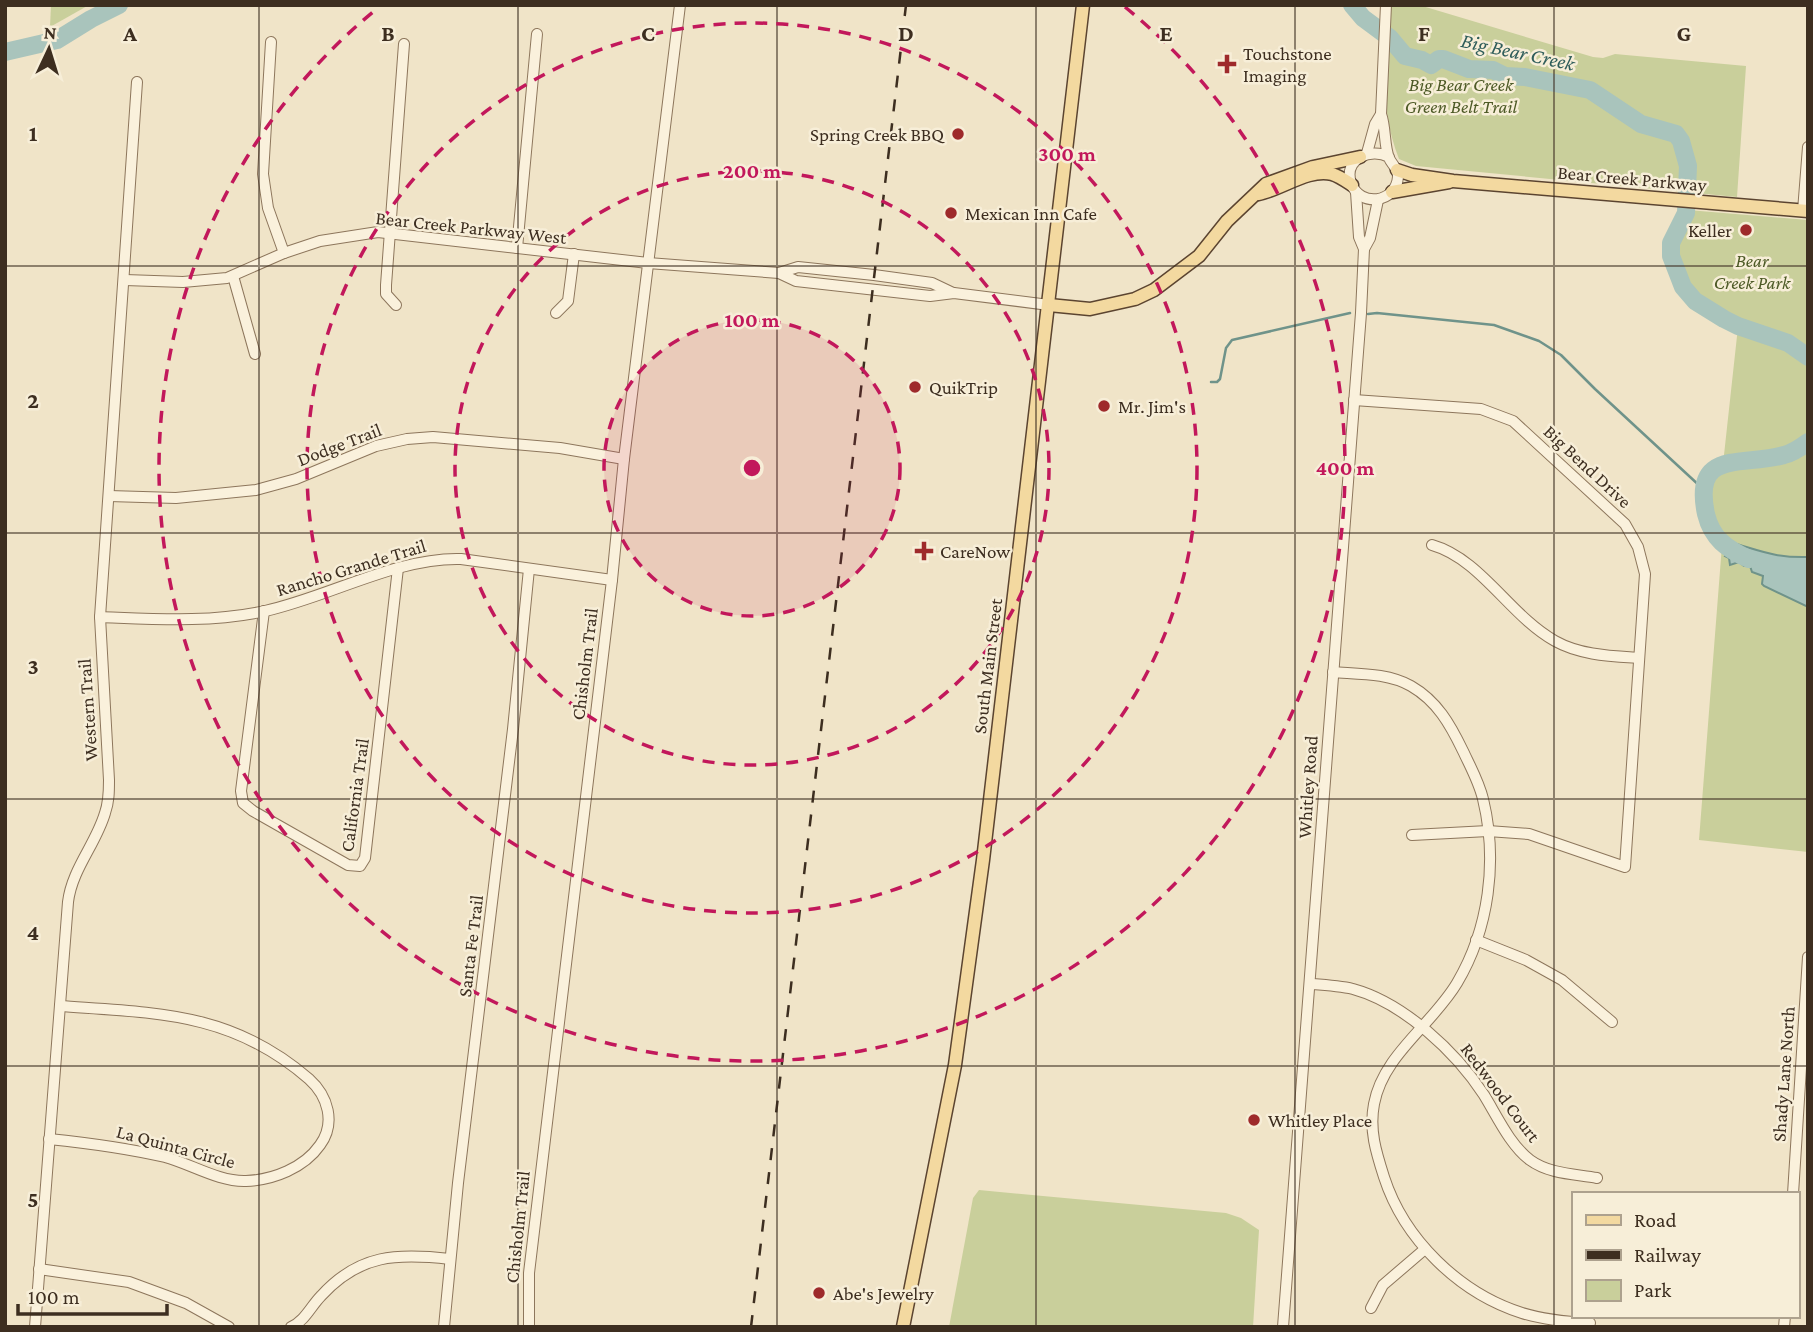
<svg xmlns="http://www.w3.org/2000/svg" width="1813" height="1332" viewBox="0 0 1813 1332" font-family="'Crimson Pro',serif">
<rect width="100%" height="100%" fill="#f0e4c8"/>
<g fill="#c9cf9b">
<path d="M51 5H89L50 27Z"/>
<path d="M1389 5H1419L1593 57 1603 58 1615 54 1746 66 1737 197 1416 166 1399 159C1378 104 1385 61 1389 5Z"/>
<path d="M1688 210 1808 220V852L1699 840 1722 545C1709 530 1694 496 1706 478 1710 472 1717 468 1723 464L1738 327C1724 319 1708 312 1696 301 1665 277 1664 239 1688 210Z"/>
<path d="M979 1190 1226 1213 1241 1218 1259 1230 1253 1327H949L973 1198Z"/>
</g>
<path fill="#a9c4bc" stroke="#6f938a" stroke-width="2" d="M1733 543C1761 551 1776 558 1808 557V607L1764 586 1762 584 1763 576 1752 572 1750 566H1744L1739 562 1730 565 1729 558 1725 556Z"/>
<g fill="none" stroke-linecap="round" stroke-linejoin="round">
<g stroke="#6f938a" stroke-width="2.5">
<path d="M1368 314 1377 313 1494 325 1539 341 1561 355 1595 389 1702 488"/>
<path d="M1211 382H1217L1220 379 1226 348 1232 340 1350 313"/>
</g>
<g stroke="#a9c4bc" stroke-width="18">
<path d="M1352 5 1363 18 1390 38 1405 56 1422 60 1431 65 1439 59H1443L1469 69 1493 70 1505 76 1525 77 1590 90 1641 124 1676 134 1681 141 1688 166 1686 213 1671 243V256L1683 287 1695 301 1724 319 1738 326 1788 343 1808 357"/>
<path d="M5 52 57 40 91 19 119 5"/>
<path d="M1749 559C1727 549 1712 539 1706 514 1692 448 1743 467 1784 455 1793 453 1800 448 1808 442"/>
</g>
<defs>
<g id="minor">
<path d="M1386 5 1381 114C1386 128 1384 146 1389 158 1392 165 1398 168 1398 177 1396 203 1360 208 1351 183 1343 159 1371 147 1389 157"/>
<path d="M271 42 263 174 268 208 284 253"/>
<path d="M1367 153 1375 124 1381 114"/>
<path d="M1803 211 1808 147"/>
<path d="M517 248 537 34"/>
<path d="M1364 249 1370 238 1378 200"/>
<path d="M779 273 798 267 874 275 932 283 953 293"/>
<path d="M233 276 255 354"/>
<path d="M125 280 183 282 227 278 284 253 320 241 378 232 648 263 779 273 796 281 930 296 954 293 1049 305"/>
<path d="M396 305 386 294V285L404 44"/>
<path d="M556 313 568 301 574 254"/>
<path d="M1354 400 1481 409 1513 421 1625 524 1638 547 1645 574 1625 867 1529 834 1488 831 1412 835"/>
<path d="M109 496 176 498 256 490 296 479 376 446 407 439 433 437 560 448 624 459"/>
<path d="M1432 545C1481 559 1510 616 1555 641 1580 655 1610 656 1639 658"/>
<path d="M264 611 241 791 243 803 253 811 348 865 360 866 365 858 398 568"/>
<path d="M100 617C155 619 211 623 265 611 329 597 397 557 461 559L612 580"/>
<path d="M1333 672C1359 674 1388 673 1411 686 1437 701 1450 724 1463 751 1470 766 1479 782 1483 799 1498 861 1489 929 1457 983 1432 1025 1383 1055 1374 1104 1369 1130 1376 1152 1384 1177 1404 1239 1459 1293 1522 1313 1544 1320 1567 1322 1590 1323"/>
<path d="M1476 940 1526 960 1562 980 1612 1022"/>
<path d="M1311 984C1325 985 1340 986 1353 989 1404 1003 1456 1052 1484 1095 1497 1116 1510 1145 1530 1160 1549 1174 1575 1174 1597 1178"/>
<path d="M49 1139C88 1143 126 1148 165 1157 191 1164 219 1182 246 1181 273 1180 304 1168 320 1145 336 1123 328 1096 309 1079 232 1012 157 1013 60 1006"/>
<path d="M1793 1194 1808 957"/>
<path d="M39 1269 129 1282 186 1303 229 1327"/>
<path d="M1371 1308 1383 1285 1425 1249"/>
<path d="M35 1327 68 902C72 869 96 844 105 813 109 802 109 791 109 780L100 617 137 82"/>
<path d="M291 1327C305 1321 311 1306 321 1296 359 1254 397 1253 450 1259"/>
<path d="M444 1327 458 1183 513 729 529 569"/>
<path d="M529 1327V1273L612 580 624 459 680 5"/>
<path d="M1283 1327 1361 313 1364 249 1359 237 1356 192"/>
<path d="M1784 1327 1785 1316"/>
</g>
<g id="major">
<path d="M1397 170 1412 175 1453 181 1808 211"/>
<path d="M1392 192 1449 182"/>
<path d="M1258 194C1281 190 1308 168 1332 174 1339 176 1346 181 1352 185"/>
<path d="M1049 305 1090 309 1135 299 1154 290 1199 256 1227 221 1266 184 1313 167 1360 157"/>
<path d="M903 1327 955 1065 983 860 1083 5"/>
</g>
</defs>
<use href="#minor" stroke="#8d765c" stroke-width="12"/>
<use href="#major" stroke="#5b4430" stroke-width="15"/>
<use href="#minor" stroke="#faf1dc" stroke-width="10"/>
<use href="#major" stroke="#f3d9a0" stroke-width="12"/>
<path stroke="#3d2e20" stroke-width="2.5" stroke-dasharray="12 12" stroke-linecap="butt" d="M751 1327 906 5"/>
</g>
<path fill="none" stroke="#3d2e20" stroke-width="2" stroke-opacity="0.55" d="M259 5V1327M518 5V1327M777 5V1327M1036 5V1327M1295 5V1327M1554 5V1327M5 266H1808M5 533H1808M5 799H1808M5 1066H1808"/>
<circle cx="752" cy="468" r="148" fill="#c2185b" fill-opacity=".12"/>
<g fill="none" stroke="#c2185b" stroke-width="3.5" stroke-dasharray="12 9">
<circle cx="752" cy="468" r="148"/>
<circle cx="752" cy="468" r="297"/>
<circle cx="752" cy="468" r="445"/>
<path d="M1125 7A593 593 0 1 1 379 7"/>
</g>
<g fill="#9e2a2b" stroke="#f7eed8" stroke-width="2.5">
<path d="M1223.5 53.5h7v7h7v7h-7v7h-7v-7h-7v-7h7z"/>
<circle cx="958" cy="134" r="7"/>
<circle cx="951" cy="213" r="7"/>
<circle cx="1746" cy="230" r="7"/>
<circle cx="915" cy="387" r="7"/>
<circle cx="1104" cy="406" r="7"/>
<path d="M920.5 540.5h7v7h7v7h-7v7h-7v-7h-7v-7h7z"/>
<circle cx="1254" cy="1120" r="7"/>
<circle cx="819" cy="1293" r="7"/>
</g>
<g text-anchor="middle" stroke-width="5" stroke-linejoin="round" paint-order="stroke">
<g font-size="19" fill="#3d2e20" stroke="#f7eed8" text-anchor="start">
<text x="1243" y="60">Touchstone<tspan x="1243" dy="22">Imaging</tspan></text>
<text x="944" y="141" text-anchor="end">Spring Creek BBQ</text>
<text x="965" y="220">Mexican Inn Cafe</text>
<text x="1732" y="237" text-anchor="end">Keller</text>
<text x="929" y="394">QuikTrip</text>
<text x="1118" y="413">Mr. Jim's</text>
<text x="940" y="558">CareNow</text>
<text x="1268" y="1127">Whitley Place</text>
<text x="833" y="1300">Abe's Jewelry</text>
</g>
<g font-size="19" font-style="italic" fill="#4d5a26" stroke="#f7eed8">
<text x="1461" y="91">Big Bear Creek<tspan x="1461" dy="22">Green Belt Trail</tspan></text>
<text x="1752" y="267">Bear<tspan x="1752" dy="22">Creek Park</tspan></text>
</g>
<g font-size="19" fill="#3d2e20" stroke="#f7eed8">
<text transform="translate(1632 178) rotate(5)" y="7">Bear Creek Parkway</text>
<text transform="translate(471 227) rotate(6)" y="7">Bear Creek Parkway West</text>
<text transform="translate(339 444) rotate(-21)" y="7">Dodge Trail</text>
<text transform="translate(1588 466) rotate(43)" y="7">Big Bend Drive</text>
<text transform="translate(351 567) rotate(-17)" y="7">Rancho Grande Trail</text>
<text transform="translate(584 664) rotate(-83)" y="7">Chisholm Trail</text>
<text transform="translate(987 666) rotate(-83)" y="7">South Main Street</text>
<text transform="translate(87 710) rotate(-94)" y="7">Western Trail</text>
<text transform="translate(1307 787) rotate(-86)" y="7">Whitley Road</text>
<text transform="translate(354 795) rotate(-82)" y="7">California Trail</text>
<text transform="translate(470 946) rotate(-83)" y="7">Santa Fe Trail</text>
<text transform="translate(1783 1074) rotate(-86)" y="7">Shady Lane North</text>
<text transform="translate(1501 1092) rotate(53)" y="7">Redwood Court</text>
<text transform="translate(176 1146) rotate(15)" y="7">La Quinta Circle</text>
<text transform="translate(517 1227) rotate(-84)" y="7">Chisholm Trail</text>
</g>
<g font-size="21" font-style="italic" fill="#2f5d5a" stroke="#f7eed8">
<text transform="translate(1518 52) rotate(12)" y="7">Big Bear Creek</text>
</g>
</g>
<g font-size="23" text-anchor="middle" font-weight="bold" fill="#3d2e20" stroke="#f7eed8" stroke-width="5" stroke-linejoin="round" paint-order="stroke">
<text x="130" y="41">A</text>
<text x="388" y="41">B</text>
<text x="648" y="41">C</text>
<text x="906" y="41">D</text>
<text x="1166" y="41">E</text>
<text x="1424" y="41">F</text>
<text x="1684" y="41">G</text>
<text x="33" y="141">1</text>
<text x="33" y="408">2</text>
<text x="33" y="674">3</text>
<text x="33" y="940">4</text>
<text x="33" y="1207">5</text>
</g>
<circle cx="752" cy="468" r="10" fill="#c2185b" stroke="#f7eed8" stroke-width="3.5"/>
<g font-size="21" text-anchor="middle" font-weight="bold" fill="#c2185b" stroke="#f7eed8" stroke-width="5" stroke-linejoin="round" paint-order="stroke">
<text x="1067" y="161">300 m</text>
<text x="752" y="178">200 m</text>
<text x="752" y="327">100 m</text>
<text x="1345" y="475">400 m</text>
</g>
<rect width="1813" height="1332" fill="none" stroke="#3d2e20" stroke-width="14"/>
<rect x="1572" y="1192" width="228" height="126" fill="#f7eed8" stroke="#ada18e" stroke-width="2"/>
<rect x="1586" y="1215" width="35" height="10" fill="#f3d9a0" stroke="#ada18e" stroke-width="2"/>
<text x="1634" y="1227" font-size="21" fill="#3d2e20">Road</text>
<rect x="1586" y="1250" width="35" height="10" fill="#3d2e20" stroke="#ada18e" stroke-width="2"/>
<text x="1634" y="1262" font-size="21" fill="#3d2e20">Railway</text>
<rect x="1586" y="1280" width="35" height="21" fill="#c9cf9b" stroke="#ada18e" stroke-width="2"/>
<text x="1634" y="1297" font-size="21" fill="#3d2e20">Park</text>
<g transform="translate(49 49) rotate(4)" stroke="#f7eed8" stroke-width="5" paint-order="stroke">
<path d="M0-5L12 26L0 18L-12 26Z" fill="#3d2e20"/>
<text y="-10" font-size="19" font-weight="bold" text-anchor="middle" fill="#3d2e20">N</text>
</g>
<path d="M18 1304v10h149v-10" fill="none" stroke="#3d2e20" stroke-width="3.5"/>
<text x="28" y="1304" font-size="21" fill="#3d2e20" stroke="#f7eed8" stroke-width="5" paint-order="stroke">100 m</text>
</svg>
